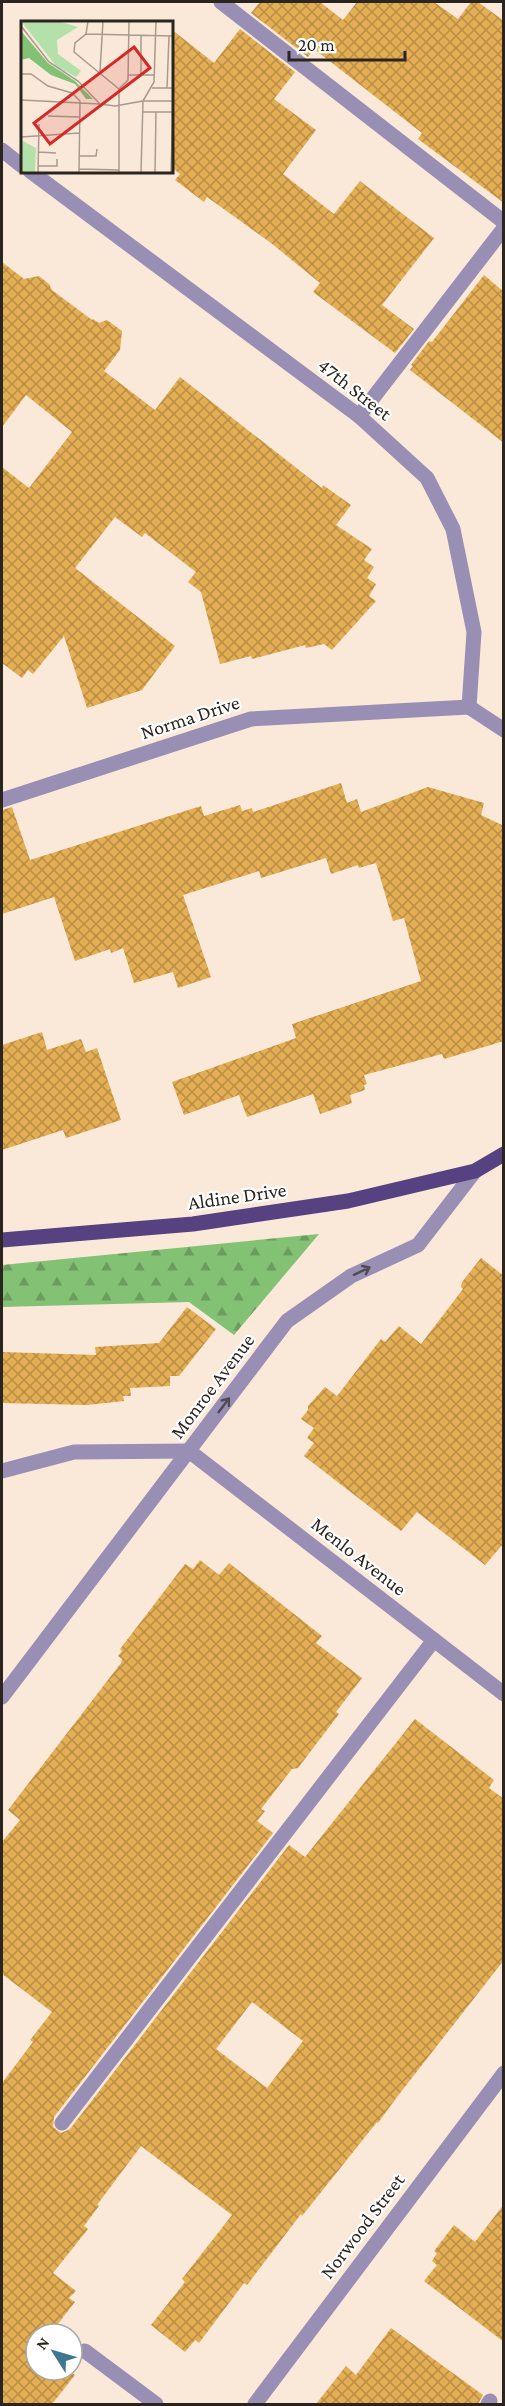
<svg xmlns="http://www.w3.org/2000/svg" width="505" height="2406" viewBox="0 0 505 2406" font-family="'Crimson Pro',serif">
<defs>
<pattern id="forest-firs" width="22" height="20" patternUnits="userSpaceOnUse" patternTransform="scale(1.5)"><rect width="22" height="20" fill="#83c174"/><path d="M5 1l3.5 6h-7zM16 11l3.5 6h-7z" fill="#6b9d5f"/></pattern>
<pattern id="building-cross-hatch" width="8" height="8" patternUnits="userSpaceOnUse" patternTransform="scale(1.5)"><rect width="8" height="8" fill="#e4ae54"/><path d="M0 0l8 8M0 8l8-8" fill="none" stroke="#b98d45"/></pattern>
</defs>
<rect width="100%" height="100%" fill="#fae9d9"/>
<path fill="url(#forest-firs)" d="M319 1234 234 1335 189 1302 2 1307V1265Z"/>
<g fill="url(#building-cross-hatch)" fill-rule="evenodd">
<path d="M260 2H320L343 20 357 2H434L458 19 471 2H478L504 21V203L418 139 422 133 314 49 308 57 251 13Z"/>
<path d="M171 29 214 63 240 29 295 72 274 99 316 130 283 174 334 214 360 181 434 238 382 305 414 329 395 353 313 292 320 283 271 243 207 197 204 202 175 180 180 174 171 167Z"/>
<path d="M2 262 24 279 39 276 49 284 52 290 92 320 93 319 99 323 107 320 122 331 120 350 104 371 155 410 180 377 322 488 323 485 351 505 336 525 372 549 364 560 374 567 367 578 376 584 369 596 376 601 332 650 324 644 306 648 305 645 252 659 251 656 220 664 201 592 188 582 196 572 145 533 142 537 115 517 75 568 175 646 142 690 87 708 64 636 33 674 28 670 22 678 2 663V467L29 488 72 432 26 395 2 427Z"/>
<path d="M484 275 504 292V443L410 370 413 366 411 365 429 341 432 342Z"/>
<path d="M341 783 347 803 357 799 361 812 428 787 484 803 481 815 504 826V1041L444 1059 442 1054 364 1075 367 1084 364 1085 365 1090 350 1095 352 1103 320 1114 313 1094 247 1117 239 1095 184 1115 172 1082 296 1038 292 1024 421 981 404 918 393 921 376 863 359 868 358 865 331 874 326 858 261 878 259 871 183 895 211 977 178 988 173 972 134 983 123 948 111 953 110 949 75 961 54 897 2 914V810L12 807 30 860 201 806 204 816 240 805 242 811 252 808 253 812Z"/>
<path d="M42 1032 47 1050 81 1039 86 1052 97 1048 121 1120 66 1138 63 1130 2 1150V1045Z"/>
<path d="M481 1258 504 1276V1543L485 1565 417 1512 401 1531 304 1456 314 1443 307 1438 314 1428 301 1419 308 1410V1406L325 1387 337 1396 381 1339 385 1342 399 1326 421 1344 463 1289 461 1287 462 1282Z"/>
<path d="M187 1307 216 1329 179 1376H170V1386L130 1388 131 1396H123L124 1401 87 1405 2 1403V1352L96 1355 95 1347 159 1343Z"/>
<path d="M200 1560 219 1575 229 1563 322 1636 316 1643 362 1678 336 1712 339 1714 298 1768 292 1769 261 1809 265 1811 257 1821 273 1833 54 2117 53 2127 61 2133 70 2129 289 1845 305 1857 415 1719 494 1780 489 1788 504 1799V1960L397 2097 378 2123 377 2122 302 2216 301 2214 247 2285 244 2283 199 2343 195 2340 185 2352 151 2325 185 2282 182 2279 232 2215 141 2146 97 2205 99 2206 84 2226 88 2229 53 2273 76 2291 69 2298 75 2302 50 2334H36V2370H68L75 2375 52 2404H2V2083L33 2042 30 2040 52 2012 2 1974V1842L20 1820 8 1810 121 1663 122 1659 118 1656 122 1651 120 1649 140 1623 185 1564 193 1569ZM252 2002 303 2041 267 2088 216 2049Z"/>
<path d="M504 2204V2342L424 2281 437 2265 432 2261 437 2253 434 2251 454 2225 475 2242Z"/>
<path d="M391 2328 483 2395 478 2404H316L346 2366 356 2375Z"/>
</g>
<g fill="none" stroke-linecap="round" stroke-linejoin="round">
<g stroke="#998fb4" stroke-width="15">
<path d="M221 2 504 222"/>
<path d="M2 150 22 166"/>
<path d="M30 171 359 416 427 478 453 529 474 632 469 707"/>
<path d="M359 416 504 228"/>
<path d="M469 707 504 730"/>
<path d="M2 800 251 719 469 707"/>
<path d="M189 1451 504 1694"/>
<path d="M2 1471 74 1452 189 1451"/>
<path d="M2 1697 287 1321 351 1276 418 1245 475 1171"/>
<path d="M62 2123 434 1640"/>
<path d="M85 2351 156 2404"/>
<path d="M255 2404 504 2073"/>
<path d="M488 2404 490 2401"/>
</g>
<path stroke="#564181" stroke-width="15" d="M2 1240 193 1224 348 1201 475 1171 504 1154"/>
</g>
<defs><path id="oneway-shaft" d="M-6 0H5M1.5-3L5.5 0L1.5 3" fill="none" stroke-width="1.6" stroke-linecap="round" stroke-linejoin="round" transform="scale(1.5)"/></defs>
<g stroke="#524a53">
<use href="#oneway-shaft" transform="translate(362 1271) rotate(-25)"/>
<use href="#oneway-shaft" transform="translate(224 1405) rotate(-53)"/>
</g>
<g text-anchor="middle" stroke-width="4.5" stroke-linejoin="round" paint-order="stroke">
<g font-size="20" fill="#2b251f" stroke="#fff">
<text transform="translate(355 389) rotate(38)" y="7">47th Street</text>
<text transform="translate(190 717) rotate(-18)" y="7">Norma Drive</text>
<text transform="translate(237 1196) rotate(-8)" y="7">Aldine Drive</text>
<text transform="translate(212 1386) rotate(-53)" y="7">Monroe Avenue</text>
<text transform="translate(359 1556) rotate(38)" y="7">Menlo Avenue</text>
<text transform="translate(362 2226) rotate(-53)" y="7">Norwood Street</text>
</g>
</g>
<g transform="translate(21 21)">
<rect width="152" height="152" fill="#fae9d9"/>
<path d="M0 0H36L57 6 36 19 37 33 60 50 55 56 35 45Z" fill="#b4e0aa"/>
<path d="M0 10 27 42 54 60 72 78H65L54 63 30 54 8 37 0 39Z" fill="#83c174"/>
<path d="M0 119 15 127 14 151H0Z" fill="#b4e0aa"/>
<path fill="none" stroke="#a79b8f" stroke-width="1.5" d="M67 0 65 13 54 22 53 31 98 68M0 5 28 41 57 60 79 83 94 85 122 80 120 151M65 13 152 15M79 50 82 0M0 53H10L27 65 51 72 59 80M107 54H134M120 54V15M131 67H152M146 67 148 15M98 68 107 59 108 0M0 79 79 83M122 80 133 61 135 0M122 80H152M122 91H152M27 95 58 96M0 116 58 112M17 131 35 132M58 135H75L76 128M17 145H36V138M58 148 98 149M17 151 18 103M58 151 59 80M98 151V68M134 151 135 91M150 151 152 83"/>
<path fill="#d62828" fill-opacity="0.15" stroke="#d62828" stroke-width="3" d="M113 26 129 47 29 123 13 102Z"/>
<rect width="152" height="152" fill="none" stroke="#2b251f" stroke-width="3"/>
</g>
<rect width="505" height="2406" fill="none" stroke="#2b251f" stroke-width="6"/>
<g transform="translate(54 2352) rotate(307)"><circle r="28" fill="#ffffff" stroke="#aaa8a5" stroke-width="1.5"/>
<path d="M0-4.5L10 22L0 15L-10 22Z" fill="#3d7890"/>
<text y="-9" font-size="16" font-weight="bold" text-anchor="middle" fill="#2b251f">N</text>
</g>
<path d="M289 51v9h116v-9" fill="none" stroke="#2b251f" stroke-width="3"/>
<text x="298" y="51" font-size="18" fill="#2b251f" stroke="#ffffff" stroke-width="4.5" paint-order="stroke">20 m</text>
</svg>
